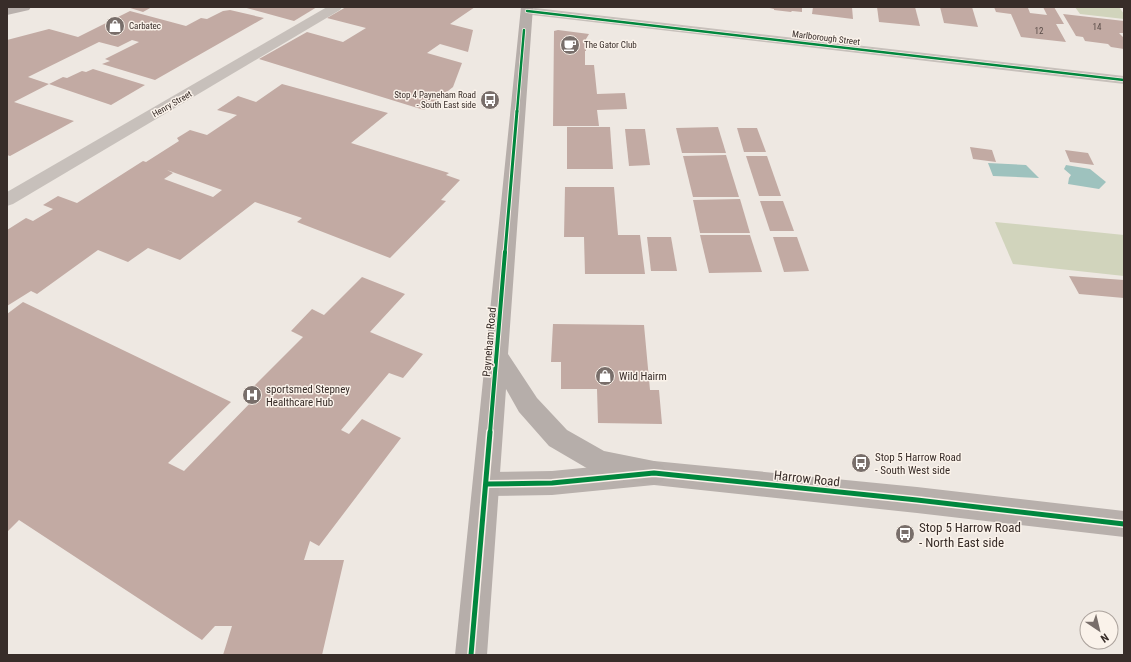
<svg xmlns="http://www.w3.org/2000/svg" width="1131" height="662" viewBox="0 0 1131 662" font-family="'Roboto Condensed',sans-serif">
<rect width="100%" height="100%" fill="#eee8e2"/>
<g fill="#d1d4bc">
<path d="M1075 7H1119L1124 14V19L1080 14Z"/>
<path d="M995 222 1124 235V276L1013 264Z"/>
</g>
<g fill="#9ec2be">
<path d="M988 163 1026 165 1039 178 993 176Z"/>
<path d="M1066 165 1090 169 1106 182 1099 189 1068 184 1069 178 1071 175 1064 169Z"/>
</g>
<g fill="#c2aaa3" fill-rule="evenodd">
<path d="M127 7H152L143 12Z"/>
<path d="M243 7H317L294 21Z"/>
<path d="M346 7H475L450 24 473 30 468 52 440 44 427 53 462 63 453 87 424 110 259 59 307 32 343 42 366 28 327 18Z"/>
<path d="M765 7H802V12L792 11 791 12 774 10V9Z"/>
<path d="M813 7H852L853 19 812 14Z"/>
<path d="M877 7H915L920 26 879 22Z"/>
<path d="M940 7H972L978 27 944 23Z"/>
<path d="M994 7 1028 8 1030 13 1047 15 1043 7H1054L1064 24H1056L1066 42 1021 37 1011 14 996 12Z"/>
<path d="M230 10 264 18 155 80 102 64 110 61 105 59 139 42 132 40 118 47 99 42 28 77 49 84 14 102 74 121 10 156 7 155V40L49 29 78 37 130 11 186 26 201 18 207 19 223 11Z"/>
<path d="M1063 14 1124 21V33H1119L1124 38V49L1111 47 1108 44 1085 41 1083 37 1076 36Z"/>
<path d="M558 30 589 34 586 39V51H585V65H594L597 94 625 93 627 109 597 110 599 126H553L554 31Z"/>
<path d="M93 69 145 85 111 105 49 84 63 77 67 78 82 71 86 72Z"/>
<path d="M282 84 388 113 351 143 449 173 446 175 460 180 441 200 446 201 390 258 297 222 302 218 255 202 180 260 148 248 128 262 98 250 37 294 31 291 7 306V230L26 218 33 221 53 209 43 205 58 196 77 203 143 161 146 162 179 141 177 138 190 130 207 135 237 115 217 110 238 96 256 102ZM167 170 222 190 213 197 164 179 173 173Z"/>
<path d="M567 127H610L613 169H567Z"/>
<path d="M718 127 726 153H682L676 128Z"/>
<path d="M737 128H757L766 152H744Z"/>
<path d="M625 129H645L650 165 629 166Z"/>
<path d="M970 147 992 150 996 162 973 159Z"/>
<path d="M1065 150 1088 153 1094 165 1070 162Z"/>
<path d="M726 155 739 197H693L683 156Z"/>
<path d="M746 156H767L781 196H759Z"/>
<path d="M565 187H614L618 235H640L645 274H585L584 237H564Z"/>
<path d="M740 199 750 233H700L693 200Z"/>
<path d="M760 201H783L794 231H770Z"/>
<path d="M700 235H750L762 272 709 273Z"/>
<path d="M647 237H671L677 271H651Z"/>
<path d="M773 237H797L809 271 784 272Z"/>
<path d="M1069 276 1124 280V298L1079 294Z"/>
<path d="M362 277 405 294 370 332 423 354 403 378 389 373 341 430 349 434 362 419 401 438 319 546 310 541 304 560H344L322 655H223L232 626H215L202 640 19 520 7 532V314L23 302 231 402 168 463 184 471 260 393 251 389 303 337 291 331 312 309 324 315Z"/>
<path d="M553 324 644 325 650 390H659L662 424 598 423 597 389H561V362H551Z"/>
</g>
<g fill="none" stroke-linecap="round" stroke-linejoin="round">
<g fill="#c7c0bb" fill-rule="evenodd">
<path d="M327 7H342L340 10 13 204 7 206V192Z"/>
<path d="M527 7 1124 76V84L523 14 521 11 523 8Z"/>
</g>
<g fill="#b8b0ac" fill-rule="evenodd">
<path d="M7 7H31L29 10 7 15Z"/>
<path d="M654 461 917 487 1124 511V537L917 513 654 485 552 495 487 496 478 493 474 484 478 475 487 472 552 471Z"/>
</g>
<path fill="#b6aeaa" fill-rule="evenodd" d="M521 7H533L508 354 537 398 567 430 604 451 654 461 663 465 667 473 663 481 654 485 599 474 590 470 549 446 519 412 506 389 487 655H455Z"/>
<defs>
<g id="cycleway-far3">
<path d="M527 11 1124 80"/>
<path d="M517 112 524 30"/>
</g>
<path id="cycleway-far2" d="M505 253 517 111"/>
<path id="cycleway-far1" d="M490 433 505 252"/>
<g id="cycleway">
<path d="M487 484 552 483 654 473 917 500 1124 524"/>
<path d="M471 655 490 432"/>
</g>
</defs>
<use href="#cycleway-far3" stroke="#faf2ea" stroke-width="4"/>
<use href="#cycleway-far2" stroke="#faf2ea" stroke-width="5"/>
<use href="#cycleway-far1" stroke="#faf2ea" stroke-width="6"/>
<use href="#cycleway" stroke="#faf2ea" stroke-width="8"/>
<use href="#cycleway-far3" stroke="#00873e" stroke-width="2.5"/>
<use href="#cycleway-far2" stroke="#00873e" stroke-width="3"/>
<use href="#cycleway-far1" stroke="#00873e" stroke-width="4"/>
<use href="#cycleway" stroke="#00873e" stroke-width="5"/>
</g>
<defs>
<symbol id="shop-disc" viewBox="-11 -11 22 22"><circle r="9.5" fill="#786e6a" stroke="#faf2ea"/><path d="M-5-2.5h2.3a2.7 3.5 0 0 1 5.4 0H5L5.5 6h-11ZM-1.5-2.5h3a1.5 2.3 0 0 0-3 0Z" fill="#fff"/></symbol>
<symbol id="cafe-disc" viewBox="-11 -11 22 22"><circle r="9.5" fill="#786e6a" stroke="#faf2ea"/><path d="M-5.5-4.5H6V0H3Q3 3.5 0 3.5H-2.5Q-5.5 3.5-5.5 0ZM3-3.2v2h1.7v-2ZM-6 4.5H4V6H-6Z" fill="#fff"/></symbol>
<symbol id="bus-disc" viewBox="-11 -11 22 22"><circle r="9.5" fill="#786e6a" stroke="#faf2ea"/><path d="M-5-6H5V4H4V6H2V4H-2V6H-4V4H-5ZM-3.5-4V0h7V-4ZM-3.5 1.2v1.5H-2V1.2ZM2 1.2v1.5H3.5V1.2Z" fill="#fff"/></symbol>
<symbol id="hospital-disc" viewBox="-11 -11 22 22"><circle r="9.5" fill="#786e6a" stroke="#faf2ea"/><path d="M-5-5h3v3.5h4V-5h3V5h-3V1.5h-4V5h-3Z" fill="#fff"/></symbol>
</defs>
<g fill-rule="evenodd">
<use href="#shop-disc" x="104" y="15" width="22" height="22"/>
<use href="#cafe-disc" x="559" y="34" width="22" height="22"/>
<use href="#bus-disc" x="479" y="89" width="22" height="22"/>
<use href="#shop-disc" x="594" y="365" width="22" height="22"/>
<use href="#hospital-disc" x="241" y="384" width="22" height="22"/>
<use href="#bus-disc" x="850" y="452" width="22" height="22"/>
<use href="#bus-disc" x="894" y="523" width="22" height="22"/>
</g>
<g text-anchor="middle" stroke-width="3" stroke-linejoin="round" paint-order="stroke">
<g font-size="9" fill="#382d29" stroke="#faf2ea" text-anchor="start">
<text x="129" y="29">Carbatec</text>
<text x="584" y="48">The Gator Club</text>
<text x="476" y="98" text-anchor="end">Stop 4 Payneham Road<tspan x="476" dy="10">- South East side</tspan></text>
</g>
<g font-size="9" fill="#5a4c48">
<text x="1097" y="30">14</text>
<text x="1039" y="34">12</text>
</g>
<g font-size="9" fill="#382d29" stroke="#faf2ea">
<text transform="translate(826 38) rotate(7)" y="3">Marlborough Street</text>
<text transform="translate(172 104) rotate(-30)" y="3">Henry Street</text>
</g>
<g font-size="11" fill="#382d29" stroke="#faf2ea">
<text transform="translate(489 342) rotate(-85)" y="4">Payneham Road</text>
</g>
<g font-size="11" fill="#382d29" stroke="#faf2ea" text-anchor="start">
<text x="619" y="380">Wild Hairm</text>
<text x="266" y="393">sportsmed Stepney<tspan x="266" dy="13">Healthcare Hub</tspan></text>
<text x="875" y="461">Stop 5 Harrow Road<tspan x="875" dy="13">- South West side</tspan></text>
</g>
<g font-size="13" fill="#382d29" stroke="#faf2ea">
<text transform="translate(807 478) rotate(6)" y="5">Harrow Road</text>
</g>
<g font-size="13" fill="#382d29" stroke="#faf2ea" text-anchor="start">
<text x="919" y="532">Stop 5 Harrow Road<tspan x="919" dy="15">- North East side</tspan></text>
</g>
</g>
<rect width="1131" height="662" fill="none" stroke="#382d29" stroke-width="16"/>
<g transform="translate(1099 630) rotate(145)"><circle r="19" fill="#faf2ea" stroke="#aca39d"/>
<path d="M0-3L7 15L0 10L-7 15Z" fill="#786e6a"/>
<text y="-6" font-size="11" font-weight="bold" text-anchor="middle" fill="#382d29">N</text>
</g>
</svg>
